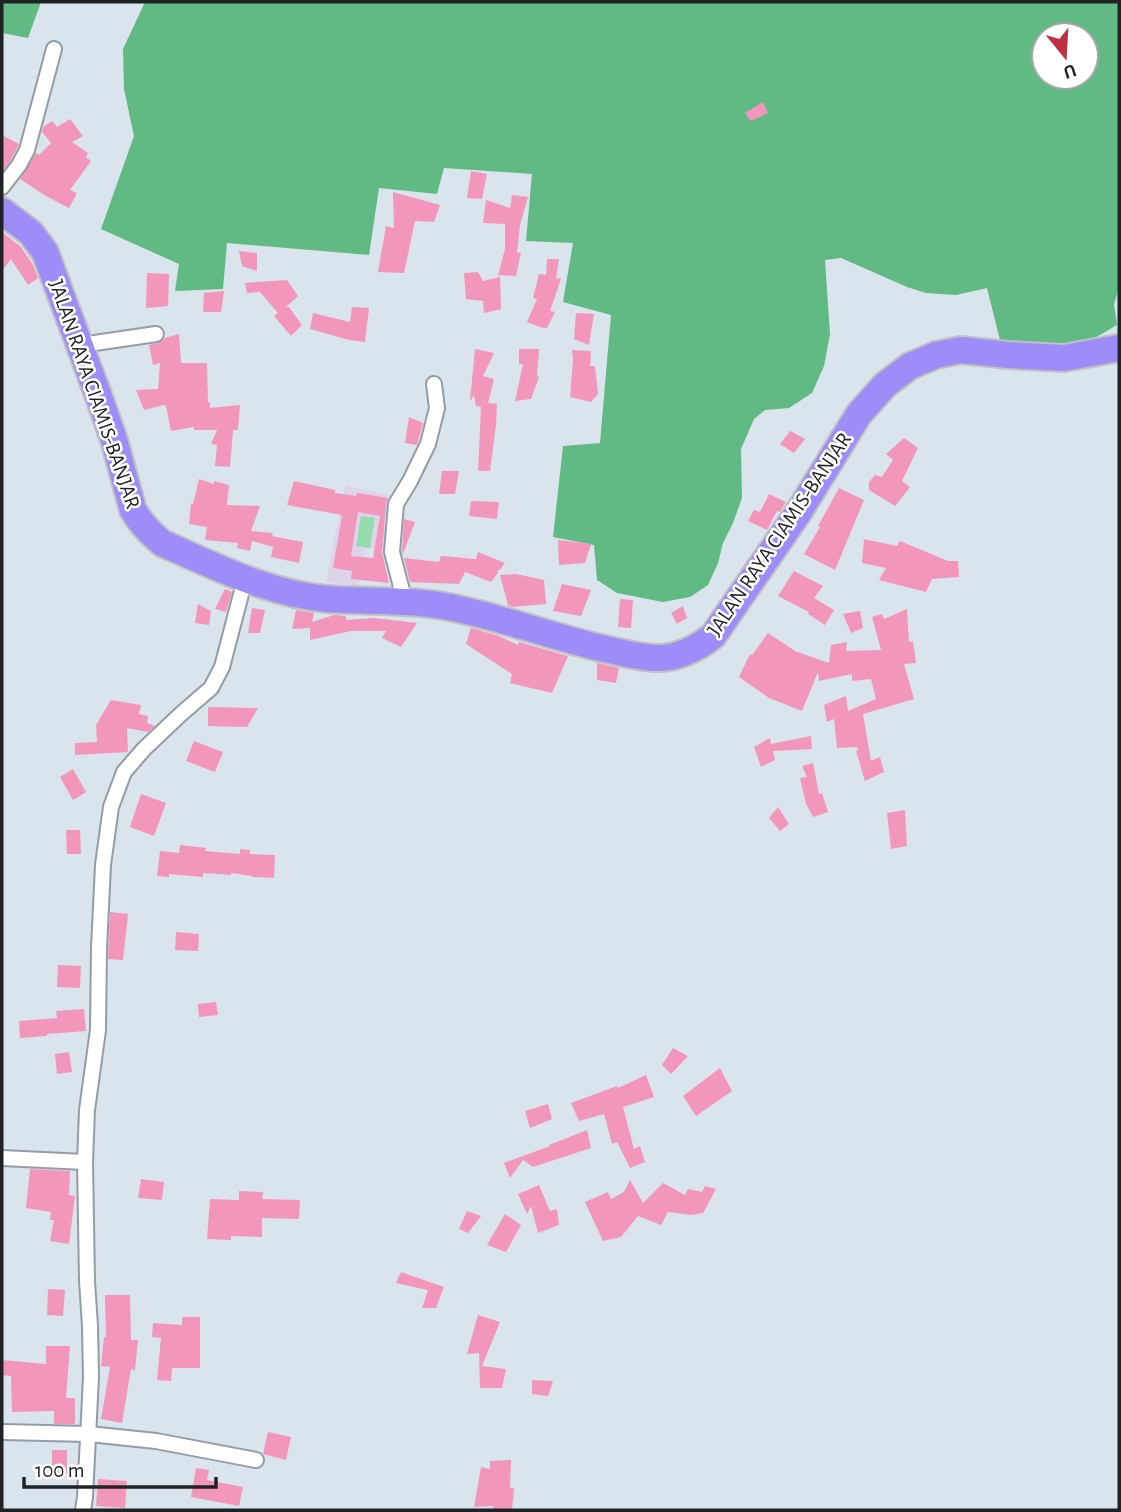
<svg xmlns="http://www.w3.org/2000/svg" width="1121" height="1512" viewBox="0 0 1121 1512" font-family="'Alegreya Sans',sans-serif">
<rect width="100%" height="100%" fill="#dae4ec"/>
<path fill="#ddd4e9" d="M345 486 396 496 386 551 365 548 358 586 326 582Z"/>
<path fill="#95dbad" d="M361 516 375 518 370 548 356 546Z"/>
<g fill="#61b984" fill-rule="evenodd">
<path d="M2 2H41L28 38 2 33Z"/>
<path d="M145 2H1119V288L1114 304 1117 325 1093 339 1077 346H1025L1000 340 987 288 956 295 926 293 907 287 841 258 825 260 830 334 824 366 812 393 789 408 765 410 754 419 741 449 742 498 733 523 723 543 718 563 708 585 690 597 663 602 617 593 597 580 594 545 553 537 563 446 600 443 611 315 563 302 573 243 526 241 532 174 444 168 437 194 379 188 369 255 227 243 223 289 175 291 179 264 101 229 134 136 124 89 123 49ZM1044 35H1086V77H1044Z"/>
</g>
<g fill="#f297bb" fill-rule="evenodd">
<path d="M763 102 768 113 751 121 745 113Z"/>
<path d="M70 119 83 136 72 142 88 153 86 157 91 161 70 190 77 193 69 208 46 196 20 179 36 153 39 155 51 143 42 132 43 127 52 121 57 127Z"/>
<path d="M2 135 19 144 11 160 2 172Z"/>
<path d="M471 171 487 174 482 199 467 198Z"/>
<path d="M393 192 440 205 434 222 415 221 404 273 378 272 386 226 394 228Z"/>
<path d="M512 195 528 197 520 225 517 253 521 252 516 276 498 275 505 249V224L483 223 486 200 510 208Z"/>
<path d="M2 232 21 247 33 265 38 278 28 285 11 259 2 271Z"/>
<path d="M239 251 257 253V271L242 266Z"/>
<path d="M547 259H559L556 278 561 279 550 311 555 312 547 328H543L527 322 537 299 533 298 539 274 546 275Z"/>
<path d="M478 272 483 281 500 277 501 309 484 313 483 301 466 299 464 273Z"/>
<path d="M147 273 169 274 168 306 146 308Z"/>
<path d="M287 280 298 296 286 307H289L302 325 291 336 274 316 278 313 260 292 247 293 245 283Z"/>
<path d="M224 291 221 312H203L204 293Z"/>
<path d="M352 307 369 308 365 342 349 340 310 329 313 313 350 322Z"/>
<path d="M576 313 594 314 589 345 574 339Z"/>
<path d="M179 334 181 363H207L208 403 210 402V408L240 405 238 430H233L230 467 215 466 217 445 211 444 217 430H194V427L171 431 166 406 164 405 144 410 136 390 158 389 160 363 153 365 149 345 158 343 165 338Z"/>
<path d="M475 349 494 353 483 376 494 379 488 403 497 404 496 425 490 471H478L481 407 476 406 474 395 470 401Z"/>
<path d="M519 349H539L537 376 539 377 531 399 515 401 523 364H519Z"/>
<path d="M572 350 591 351 590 366H595L598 394 591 402 570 397 573 360Z"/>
<path d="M409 417 423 423 417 445 405 443Z"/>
<path d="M790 431 805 439 794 453 780 444Z"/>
<path d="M904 438 918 448 902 481 910 487 895 506 869 490V482L875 475 882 477 893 460 886 454Z"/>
<path d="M442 471H459L455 494H439Z"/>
<path d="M199 479 214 484V481L229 485 227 505 260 506 251 531 273 533 272 536 303 542 299 563 271 557 273 547 252 541 250 551 237 548 238 543 205 540 207 527 189 524 191 503 193 504Z"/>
<path d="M294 481 335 490V493L356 496 357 493 388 498 386 503 382 552 389 583 351 579 352 571 333 568 342 515 287 505ZM358 512 380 516 373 558 351 556Z"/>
<path d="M839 488 864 500 835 570 804 554 820 527 818 526Z"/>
<path d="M769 494 786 502 780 512 777 511 767 530 748 521 754 510 760 512Z"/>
<path d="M471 501 499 502 497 519 469 516Z"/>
<path d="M404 519 415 522 403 554 402 551Z"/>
<path d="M864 539 897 546 900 541 948 561H958L959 577 932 579 926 592 879 580 886 568 862 563Z"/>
<path d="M558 540 591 544 585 563 559 565Z"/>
<path d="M478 552 505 563 500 570H498V573L491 582 465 572 459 584 410 582 404 558 439 562 441 556 476 559Z"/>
<path d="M794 571 823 586 814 598 834 610 825 625 808 614 809 612 778 596Z"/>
<path d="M516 574 544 580 546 604 512 607 508 605 500 575Z"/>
<path d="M562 584 591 590 581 616 553 611Z"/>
<path d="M225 589 232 592 226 612 215 609Z"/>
<path d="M620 599 633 600 631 628 618 627Z"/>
<path d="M198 604 211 611 209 625 195 623Z"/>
<path d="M683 606 687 618 677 624 671 613Z"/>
<path d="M252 608 265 610 260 633H248Z"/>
<path d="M907 609 909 642 913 641 916 663 904 664 914 699 863 714 871 761 880 757 884 772 865 781 856 751H858L857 747 837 748 834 719 827 722 824 705 846 696 848 711 876 699 871 679 852 681V674L819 681 818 672 802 711 769 698 739 677 750 654 752 655 768 633 795 651 829 663 831 645 847 642 846 651 881 650 872 617 882 614 884 619Z"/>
<path d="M296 610 314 613 312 622 334 615 346 616V620L374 618 417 623 401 647 382 638 386 631H351L310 640V628L292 629Z"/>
<path d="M860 611 863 628 851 633 843 614Z"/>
<path d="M471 628 499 636 518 645 519 642 568 656 552 693 510 683 512 674 466 644Z"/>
<path d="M597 663 619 668 616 683 597 680Z"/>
<path d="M111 700 141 705 139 714 148 716 147 723 155 726 148 732 127 728 128 752 75 755V743L97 742 96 725Z"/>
<path d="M208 707 258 708 247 727 208 726Z"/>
<path d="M811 736 812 749 773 751 775 760 761 767 754 747 770 738 771 744Z"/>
<path d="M194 741 223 752 215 772 186 761Z"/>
<path d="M813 763 819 794 822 793 828 812 813 817 806 804 800 778 807 777 802 766Z"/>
<path d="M73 769 86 792 73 800 60 777Z"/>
<path d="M141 794 166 803 154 836 130 827Z"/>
<path d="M778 807 789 824 780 831 769 818Z"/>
<path d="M905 810 907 846 891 849 887 813Z"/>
<path d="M66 830H80L81 854H67Z"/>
<path d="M180 845 206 848 205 851 240 854V849L250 850V854L275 855 274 878 252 877V876L231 873V875L203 873V877L169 874V877L157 876 160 851 179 853Z"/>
<path d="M110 912 128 914 123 960 108 959Z"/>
<path d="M176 932 199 934 198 951 175 950Z"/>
<path d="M58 965 81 966 80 988 57 987Z"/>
<path d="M216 1002 218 1015 199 1017 198 1004Z"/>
<path d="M84 1009 86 1031 47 1034V1036L20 1038 19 1021 57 1018 56 1011Z"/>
<path d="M673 1048 688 1056 671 1074 662 1065Z"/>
<path d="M69 1052 72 1072 57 1074 55 1054Z"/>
<path d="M720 1068 732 1091 696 1116 683 1096Z"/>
<path d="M646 1075 654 1097 623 1107 634 1149 640 1146 645 1162 630 1168 617 1142 612 1144 604 1114 579 1121 571 1103 617 1086 618 1088Z"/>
<path d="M548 1104 552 1119 530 1128 525 1111Z"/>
<path d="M587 1130 591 1148 533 1167 523 1160 510 1178 504 1163 550 1146 549 1145Z"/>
<path d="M30 1169 70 1171 69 1195 75 1196 69 1244 50 1241 54 1220H50L51 1212 26 1208Z"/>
<path d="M141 1179 164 1182 162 1200 138 1198Z"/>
<path d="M630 1180 643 1203 663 1183 685 1195 688 1189 702 1192 705 1186 716 1189 703 1213 691 1215 668 1212 661 1225 638 1216 621 1237 603 1241 585 1202 608 1192 611 1199 624 1192Z"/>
<path d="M539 1185 550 1211 557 1209 559 1225 538 1233 531 1206 527 1214 518 1194Z"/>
<path d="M239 1191 263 1192 262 1199 300 1200 299 1219 262 1218V1237L231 1236V1240L207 1239 210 1199 239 1200Z"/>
<path d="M467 1211 481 1216 468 1233 459 1229Z"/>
<path d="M505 1214 521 1225 506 1252 487 1245Z"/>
<path d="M401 1272 444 1287 436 1308H422L428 1290 396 1283Z"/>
<path d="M48 1289 65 1290 63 1316 47 1315Z"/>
<path d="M105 1295H130L131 1340H138L135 1370 131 1369 122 1423 101 1419 110 1367 101 1366 104 1337H106Z"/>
<path d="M478 1315 500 1322 482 1366 506 1369 502 1388H480L479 1353 467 1354Z"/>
<path d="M182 1317H200V1368H172L171 1381 157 1380 161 1338 152 1337 153 1323 182 1325Z"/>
<path d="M46 1346H70L66 1398H75V1424H54V1411L12 1412 11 1376 2 1375V1360L46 1364Z"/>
<path d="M532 1380 553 1381 548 1396 532 1394Z"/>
<path d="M268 1432 291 1437 286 1460 263 1454Z"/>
<rect x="52" y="1450" width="15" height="24"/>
<path d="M511 1460 510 1488H514L512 1510H493V1506L474 1507 481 1467 490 1469V1461Z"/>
<path d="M196 1468 209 1470 207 1480 243 1487 239 1506 191 1497Z"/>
<path d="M98 1479 127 1481 125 1508 96 1506Z"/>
</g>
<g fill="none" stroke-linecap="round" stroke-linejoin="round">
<defs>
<g id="street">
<path d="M2 187 19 165 27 150 54 49"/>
<path d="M81 345 156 334"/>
<path d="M405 602 392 552 396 504 410 481 428 444 437 408 434 384"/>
<path d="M2 1158 85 1162"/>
<path d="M2 1432 89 1434 156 1441 256 1460"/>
<path d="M83 1510 85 1497 91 1377 90 1326 87 1281 85 1162 87 1110 98 1030 99 948 103 865 111 807 124 772 144 749 181 714 211 688 222 667 245 579"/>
</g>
<path id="highway" d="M2 211 31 233 45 252 100 400 114 440 133 510C141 524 150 533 162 543 214 566 269 594 327 599 370 602 412 599 454 608 501 618 546 634 592 646 611 650 635 657 655 658 677 659 696 649 713 636L798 513 859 414 885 385 910 366 936 355 961 350 1008 355 1064 358 1119 348"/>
</defs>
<use href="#street" stroke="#949ca4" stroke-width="18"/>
<use href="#highway" stroke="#c1c1c2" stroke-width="30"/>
<use href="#street" stroke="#fff" stroke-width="14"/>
<use href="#highway" stroke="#9c8df9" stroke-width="26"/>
</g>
<g text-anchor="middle" stroke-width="5" stroke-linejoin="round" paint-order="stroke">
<g font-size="21" fill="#202326" stroke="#fff">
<text transform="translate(95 394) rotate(71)" y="7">JALAN RAYA CIAMIS-BANJAR</text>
<text transform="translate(779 534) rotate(-56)" y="7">JALAN RAYA CIAMIS-BANJAR</text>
</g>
</g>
<rect width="1121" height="1512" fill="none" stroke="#202326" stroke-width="7"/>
<g transform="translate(1065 56) rotate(162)"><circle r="33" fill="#ffffff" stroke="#a6a7a8" stroke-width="2"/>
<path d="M0-5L12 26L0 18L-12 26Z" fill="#c03045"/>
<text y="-10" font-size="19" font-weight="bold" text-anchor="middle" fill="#202326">U</text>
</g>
<path d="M24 1477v10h192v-10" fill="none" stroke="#202326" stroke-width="3.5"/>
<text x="35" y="1477" font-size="21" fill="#202326" stroke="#ffffff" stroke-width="5" paint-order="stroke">100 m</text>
</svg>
